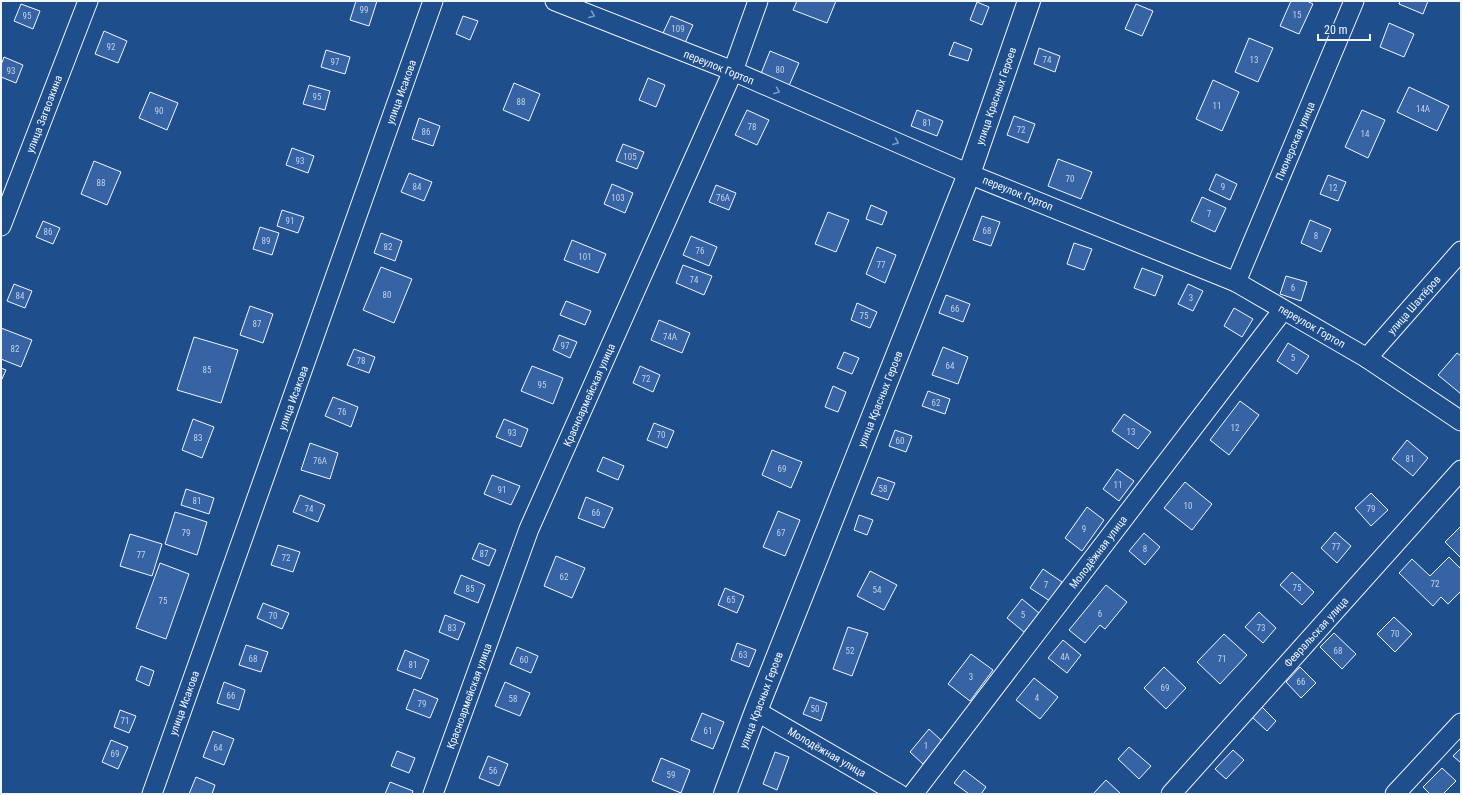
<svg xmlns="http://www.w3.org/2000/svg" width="1462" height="795" viewBox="0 0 1462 795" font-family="'Roboto Condensed',sans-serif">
<rect width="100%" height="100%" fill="#1f4e8c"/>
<g fill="#3563a3" stroke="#f2f6ff">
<path d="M356 1H377L369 26 350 20Z"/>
<path d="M797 1H836L827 23 793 10Z"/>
<path d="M1291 1H1307L1313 4 1299 34 1280 26Z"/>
<path d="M1400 1H1428L1423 14 1399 4Z"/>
<path d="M977 2 989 7 982 25 970 20Z"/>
<path d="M21 4 40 11 33 29 14 21Z"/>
<path d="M1136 4 1153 11 1142 36 1125 29Z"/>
<path d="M463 16 478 21 470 40 456 34Z"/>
<path d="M671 16 693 25 685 43 663 33Z"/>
<path d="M1389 23 1414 34 1404 57 1380 47Z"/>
<path d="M104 31 127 41 118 63 95 54Z"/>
<path d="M1249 38 1273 48 1258 82 1235 72Z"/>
<path d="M954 42 972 49 968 61 949 55Z"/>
<path d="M1039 48 1060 56 1055 72 1034 64Z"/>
<path d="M326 50 350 57 345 74 321 67Z"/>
<path d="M770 51 799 63 788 88 760 76Z"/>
<path d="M4 57 23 65 16 83 1 77V65Z"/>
<path d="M648 78 665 85 656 107 639 100Z"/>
<path d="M1213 80 1239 92 1222 131 1196 119Z"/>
<path d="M514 83 540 94 529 121 503 110Z"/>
<path d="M309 85 330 91 325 110 303 104Z"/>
<path d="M1409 87 1449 106 1437 131 1397 112Z"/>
<path d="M150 92 178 103 167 130 139 118Z"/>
<path d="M747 110 769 120 757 145 735 135Z"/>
<path d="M917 110 943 121 937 136 911 126Z"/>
<path d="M1362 110 1385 120 1368 158 1345 147Z"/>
<path d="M1014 116 1035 124 1028 143 1007 135Z"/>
<path d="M419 118 440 126 433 146 412 139Z"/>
<path d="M623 144 644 152 637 169 616 161Z"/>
<path d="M292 148 314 156 308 173 286 165Z"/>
<path d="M1058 159 1092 172 1081 199 1048 186Z"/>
<path d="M94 161 121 172 107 205 81 194Z"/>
<path d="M409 173 432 182 424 201 401 192Z"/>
<path d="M1216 174 1237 184 1230 200 1209 190Z"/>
<path d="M1328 175 1346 182 1338 201 1320 194Z"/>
<path d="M612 184 633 193 625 213 604 204Z"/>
<path d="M716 185 736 193 729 210 709 202Z"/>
<path d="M1202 197 1226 208 1215 232 1191 221Z"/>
<path d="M871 205 887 212 882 225 866 219Z"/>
<path d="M282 210 304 217 298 233 277 226Z"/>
<path d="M828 212 849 220 836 252 815 244Z"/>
<path d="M982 216 1000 222 991 246 973 240Z"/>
<path d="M1310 220 1331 229 1321 252 1301 243Z"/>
<path d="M43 221 60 228 53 244 36 237Z"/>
<path d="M260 227 279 233 272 255 253 249Z"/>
<path d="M381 233 402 241 395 261 374 253Z"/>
<path d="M691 236 717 247 709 266 683 255Z"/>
<path d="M572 240 606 254 598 273 564 260Z"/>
<path d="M1074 243 1092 249 1084 270 1067 264Z"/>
<path d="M877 247 896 255 885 283 866 274Z"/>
<path d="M683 265 712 276 704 295 676 283Z"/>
<path d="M381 267 412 279 394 323 363 310Z"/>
<path d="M1142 268 1163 276 1155 296 1134 288Z"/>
<path d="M1286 276 1307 282 1301 301 1280 294Z"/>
<path d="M14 284 32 291 25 308 7 301Z"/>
<path d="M1188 284 1203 291 1193 311 1178 304Z"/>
<path d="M946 295 970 304 963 322 939 313Z"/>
<path d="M566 301 591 311 585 325 560 315Z"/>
<path d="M857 303 877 312 870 328 851 320Z"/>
<path d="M250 306 273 314 263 343 240 335Z"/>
<path d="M1234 308 1253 319 1242 337 1224 326Z"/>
<path d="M659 320 690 333 682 353 651 340Z"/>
<path d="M1 328 32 340 21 367 1 359Z"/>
<path d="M559 335 577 342 570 358 553 350Z"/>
<path d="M194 337 238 350 221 403 177 390Z"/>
<path d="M1288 343 1309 356 1297 374 1277 361Z"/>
<path d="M943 347 968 357 958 384 932 375Z"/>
<path d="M354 349 375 357 369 373 347 365Z"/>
<path d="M844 352 859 358 852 374 837 368Z"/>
<path d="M1457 353 1461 356V394L1438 375Z"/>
<path d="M532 366 563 378 553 404 521 391Z"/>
<path d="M640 366 660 375 653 392 633 383Z"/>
<path d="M1 368 6 370 1 381Z"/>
<path d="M833 386 846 392 838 412 825 407Z"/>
<path d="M928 391 950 399 945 414 922 406Z"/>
<path d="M333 397 358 407 351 427 325 416Z"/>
<path d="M1240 401 1259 415 1229 455 1210 440Z"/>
<path d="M1124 414 1151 432 1138 449 1112 431Z"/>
<path d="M193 419 214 427 202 458 182 450Z"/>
<path d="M504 419 528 429 521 447 496 437Z"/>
<path d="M654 423 674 431 667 448 647 440Z"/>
<path d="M895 430 912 436 906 452 889 446Z"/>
<path d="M1407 440 1428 458 1413 476 1392 459Z"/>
<path d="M310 443 338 453 330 479 301 470Z"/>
<path d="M772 450 802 462 791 488 762 475Z"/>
<path d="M603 457 624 466 618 480 597 471Z"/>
<path d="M1117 469 1134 481 1119 501 1103 489Z"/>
<path d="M492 475 520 486 511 505 484 494Z"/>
<path d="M878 477 895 483 888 500 871 494Z"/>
<path d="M1185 482 1212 504 1192 530 1164 508Z"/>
<path d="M186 489 214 498 209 514 181 505Z"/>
<path d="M1371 493 1388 510 1371 526 1355 508Z"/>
<path d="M300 495 325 505 318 522 293 512Z"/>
<path d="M586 497 613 508 604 528 578 518Z"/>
<path d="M1087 507 1104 520 1082 551 1065 538Z"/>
<path d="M778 511 800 520 785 556 763 547Z"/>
<path d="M175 512 207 522 197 555 165 544Z"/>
<path d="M859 515 873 520 867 535 854 530Z"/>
<path d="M1461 526V558L1445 542Z"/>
<path d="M1335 532 1351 546 1337 563 1321 548Z"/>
<path d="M1144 533 1160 547 1145 565 1129 551Z"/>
<path d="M130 534 162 544 152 576 120 566Z"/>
<path d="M479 543 496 550 489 566 472 559Z"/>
<path d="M278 545 300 552 293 572 271 565Z"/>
<path d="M556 556 585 568 572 598 544 586Z"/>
<path d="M1449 557 1461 569V591L1448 604 1441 597 1433 606 1399 573 1412 559 1430 576Z"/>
<path d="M160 563 189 574 166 639 136 628Z"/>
<path d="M1043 569 1062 582 1050 601 1030 588Z"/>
<path d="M870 571 897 585 884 610 857 596Z"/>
<path d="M1292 572 1314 592 1302 605 1280 585Z"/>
<path d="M461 575 485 585 478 603 454 593Z"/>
<path d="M1106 585 1127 602 1105 629 1100 625 1085 643 1069 630Z"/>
<path d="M725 588 744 596 737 613 718 605Z"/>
<path d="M1022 599 1039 613 1024 632 1007 618Z"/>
<path d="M263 603 289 613 282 629 257 618Z"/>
<path d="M1259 612 1276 628 1263 643 1245 627Z"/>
<path d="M445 615 465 623 458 640 439 632Z"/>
<path d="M1394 617 1412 634 1395 652 1377 634Z"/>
<path d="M848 627 868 633 852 676 833 669Z"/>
<path d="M1334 633 1356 654 1342 669 1320 647Z"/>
<path d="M1224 634 1247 655 1220 684 1197 662Z"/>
<path d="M1063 640 1081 655 1067 673 1048 658Z"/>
<path d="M737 643 756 650 749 667 731 660Z"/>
<path d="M246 645 268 652 261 672 239 665Z"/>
<path d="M517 647 538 656 531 673 510 664Z"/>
<path d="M405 650 429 660 421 679 397 670Z"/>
<path d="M971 654 993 670 970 701 948 684Z"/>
<path d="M141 666 154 671 149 686 136 680Z"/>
<path d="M1164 667 1186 688 1166 709 1144 688Z"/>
<path d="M1300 667 1316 683 1301 698 1286 682Z"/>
<path d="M1034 678 1058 697 1040 719 1016 700Z"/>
<path d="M224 682 245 690 239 710 217 703Z"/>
<path d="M505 682 530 693 520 716 495 706Z"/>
<path d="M414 689 438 699 430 718 406 709Z"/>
<path d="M810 697 827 703 821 721 803 714Z"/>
<path d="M1262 707 1276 721 1267 731 1252 717Z"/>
<path d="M120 710 136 716 129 733 114 727Z"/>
<path d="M702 713 724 722 713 749 691 740Z"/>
<path d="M929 729 942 741 923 764 910 752Z"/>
<path d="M213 731 234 739 224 765 203 757Z"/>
<path d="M111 740 128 747 118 769 102 762Z"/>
<path d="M1129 747 1151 766 1139 779 1118 759Z"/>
<path d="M1461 748V763L1453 756Z"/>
<path d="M1233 750 1244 760 1226 779 1215 769Z"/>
<path d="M397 751 415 758 409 773 391 766Z"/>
<path d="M775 752 789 757 777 790 763 784Z"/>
<path d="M488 756 508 764 499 786 479 778Z"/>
<path d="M661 758 690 770 681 793 652 781Z"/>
<path d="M1442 768 1456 781 1443 794H1430L1423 787Z"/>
<path d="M964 770 986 787 981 794H969L954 783Z"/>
<path d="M196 777 215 785 212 794H189Z"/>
<path d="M1106 780 1121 794H1093Z"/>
<path d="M390 782 413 791 412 794H385Z"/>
</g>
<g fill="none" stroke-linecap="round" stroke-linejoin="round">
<defs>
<g id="minor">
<path d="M555 1 733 71 969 174 1236 282 1367 358 1461 421"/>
<path d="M1 226 88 1"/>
<path d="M1236 282 1354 1"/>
<path d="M1367 358 1461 251"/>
<path d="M756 711 899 794"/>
<path d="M152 794 433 1"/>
<path d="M433 794 529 529 733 71 758 1"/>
<path d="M913 794 1283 310"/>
<path d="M1171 794 1461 470"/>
<path d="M1395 794 1461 723"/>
</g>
<path id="major" d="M725 794 756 711 969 174 1029 1"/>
</defs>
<use href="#minor" stroke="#f2f6ff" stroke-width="21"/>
<use href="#major" stroke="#f2f6ff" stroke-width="24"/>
<use href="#minor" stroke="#1f4e8c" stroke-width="19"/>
<use href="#major" stroke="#1f4e8c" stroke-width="22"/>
</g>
<defs><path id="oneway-chevron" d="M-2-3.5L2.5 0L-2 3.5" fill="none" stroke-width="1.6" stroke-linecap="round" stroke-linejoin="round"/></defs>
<g stroke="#7e9ac0">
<use href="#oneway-chevron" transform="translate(592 15) rotate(22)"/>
<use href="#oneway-chevron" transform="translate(777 91) rotate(23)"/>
<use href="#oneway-chevron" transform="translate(896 142) rotate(23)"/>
</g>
<g text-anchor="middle" stroke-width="3" stroke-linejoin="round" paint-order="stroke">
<g font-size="9" fill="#c3d1e8">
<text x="364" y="13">99</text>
<text x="1297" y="18">15</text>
<text x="27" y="19">95</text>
<text x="678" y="32">109</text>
<text x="111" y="50">92</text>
<text x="1047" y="63">74</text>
<text x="1254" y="63">13</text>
<text x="335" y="65">97</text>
<text x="780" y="73">80</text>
<text x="11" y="74">93</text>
<text x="317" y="100">95</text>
<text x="521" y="105">88</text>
<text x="1217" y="109">11</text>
<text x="1423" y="112">14А</text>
<text x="159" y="114">90</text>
<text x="927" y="126">81</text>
<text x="752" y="130">78</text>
<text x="1021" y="133">72</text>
<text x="426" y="135">86</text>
<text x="1365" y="137">14</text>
<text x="630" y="160">105</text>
<text x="300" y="164">93</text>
<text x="1070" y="182">70</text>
<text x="101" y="186">88</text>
<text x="417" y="190">84</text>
<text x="1223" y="190">9</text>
<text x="1333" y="191">12</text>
<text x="618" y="201">103</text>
<text x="723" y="201">76А</text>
<text x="1209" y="217">7</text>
<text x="290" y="224">91</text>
<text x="987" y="234">68</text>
<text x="48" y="235">86</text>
<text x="1316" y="239">8</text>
<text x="266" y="244">89</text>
<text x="388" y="250">82</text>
<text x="700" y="254">76</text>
<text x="585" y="260">101</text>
<text x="881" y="268">77</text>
<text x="694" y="283">74</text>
<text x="1293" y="291">6</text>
<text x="387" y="298">80</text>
<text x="20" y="299">84</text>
<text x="1191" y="301">3</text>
<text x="955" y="312">66</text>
<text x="864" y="319">75</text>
<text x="257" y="327">87</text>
<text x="670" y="340">74А</text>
<text x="565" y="349">97</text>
<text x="15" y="352">82</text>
<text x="1293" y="361">5</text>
<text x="361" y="364">78</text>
<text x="950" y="369">64</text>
<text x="207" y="373">85</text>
<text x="646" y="382">72</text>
<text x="542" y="388">95</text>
<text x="936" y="406">62</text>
<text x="342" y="415">76</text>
<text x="1235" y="431">12</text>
<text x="1131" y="435">13</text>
<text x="512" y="436">93</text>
<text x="661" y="438">70</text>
<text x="198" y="441">83</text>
<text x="900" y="444">60</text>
<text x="1410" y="462">81</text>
<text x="320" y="464">76А</text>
<text x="782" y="472">69</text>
<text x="1118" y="488">11</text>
<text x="883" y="492">58</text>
<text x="502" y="493">91</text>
<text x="197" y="504">81</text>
<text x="1188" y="509">10</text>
<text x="309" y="512">74</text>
<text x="1371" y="512">79</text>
<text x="596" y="516">66</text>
<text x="1084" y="532">9</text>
<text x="186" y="536">79</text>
<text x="781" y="536">67</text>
<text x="1336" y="550">77</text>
<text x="1145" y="552">8</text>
<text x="484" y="557">87</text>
<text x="141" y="558">77</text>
<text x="286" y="561">72</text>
<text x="564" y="580">62</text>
<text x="1435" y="587">72</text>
<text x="1046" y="588">7</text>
<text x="1297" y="591">75</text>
<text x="470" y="592">85</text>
<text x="877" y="593">54</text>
<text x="731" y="603">65</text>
<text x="163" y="604">75</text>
<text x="1100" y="617">6</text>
<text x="1023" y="618">5</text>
<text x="273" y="619">70</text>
<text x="452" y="631">83</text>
<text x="1261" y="631">73</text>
<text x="1395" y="637">70</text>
<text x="850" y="654">52</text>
<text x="1338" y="654">68</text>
<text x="743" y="658">63</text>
<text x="1065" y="660">4А</text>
<text x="253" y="662">68</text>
<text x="1222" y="662">71</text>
<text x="524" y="663">60</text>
<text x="413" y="668">81</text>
<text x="971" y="680">3</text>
<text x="1301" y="685">66</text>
<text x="1165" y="691">69</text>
<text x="231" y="699">66</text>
<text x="1037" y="701">4</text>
<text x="513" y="702">58</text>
<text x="422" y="707">79</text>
<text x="815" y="712">50</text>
<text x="125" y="724">71</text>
<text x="708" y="734">61</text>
<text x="926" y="749">1</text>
<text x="218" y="751">64</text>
<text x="115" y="757">69</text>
<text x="493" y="774">56</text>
<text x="671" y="778">59</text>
</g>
<g font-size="11" fill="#f2f6ff" stroke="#1f4e8c">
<text transform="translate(719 67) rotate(22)" y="4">переулок Гортоп</text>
<text transform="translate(401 92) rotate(-70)" y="4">улица Исакова</text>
<text transform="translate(996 96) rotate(-71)" y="4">улица Красных Героев</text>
<text transform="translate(44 114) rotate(-69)" y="4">улица Загвозкина</text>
<text transform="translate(1295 141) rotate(-67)" y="4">Пионерская улица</text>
<text transform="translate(1018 193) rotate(22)" y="4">переулок Гортоп</text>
<text transform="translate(1414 305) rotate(-49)" y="4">улица Шахтёров</text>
<text transform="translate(1312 326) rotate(30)" y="4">переулок Гортоп</text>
<text transform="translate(589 395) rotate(-66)" y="4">Красноармейская улица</text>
<text transform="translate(293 398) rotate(-70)" y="4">улица Исакова</text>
<text transform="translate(880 399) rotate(-68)" y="4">улица Красных Героев</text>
<text transform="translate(1098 552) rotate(-53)" y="4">Молодёжная улица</text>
<text transform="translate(1316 632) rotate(-48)" y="4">Февральская улица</text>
<text transform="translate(469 696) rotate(-70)" y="4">Красноармейская улица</text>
<text transform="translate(761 700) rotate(-69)" y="4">улица Красных Героев</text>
<text transform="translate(184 703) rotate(-70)" y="4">улица Исакова</text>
<text transform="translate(827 752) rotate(30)" y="4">Молодёжная улица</text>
</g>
</g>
<rect width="1462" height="795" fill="none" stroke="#f2f6ff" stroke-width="4"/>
<path d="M1318 34v6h52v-6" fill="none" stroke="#f2f6ff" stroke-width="2"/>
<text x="1324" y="34" font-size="12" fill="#f2f6ff" stroke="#1f4e8c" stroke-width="3" paint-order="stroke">20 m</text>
</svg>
